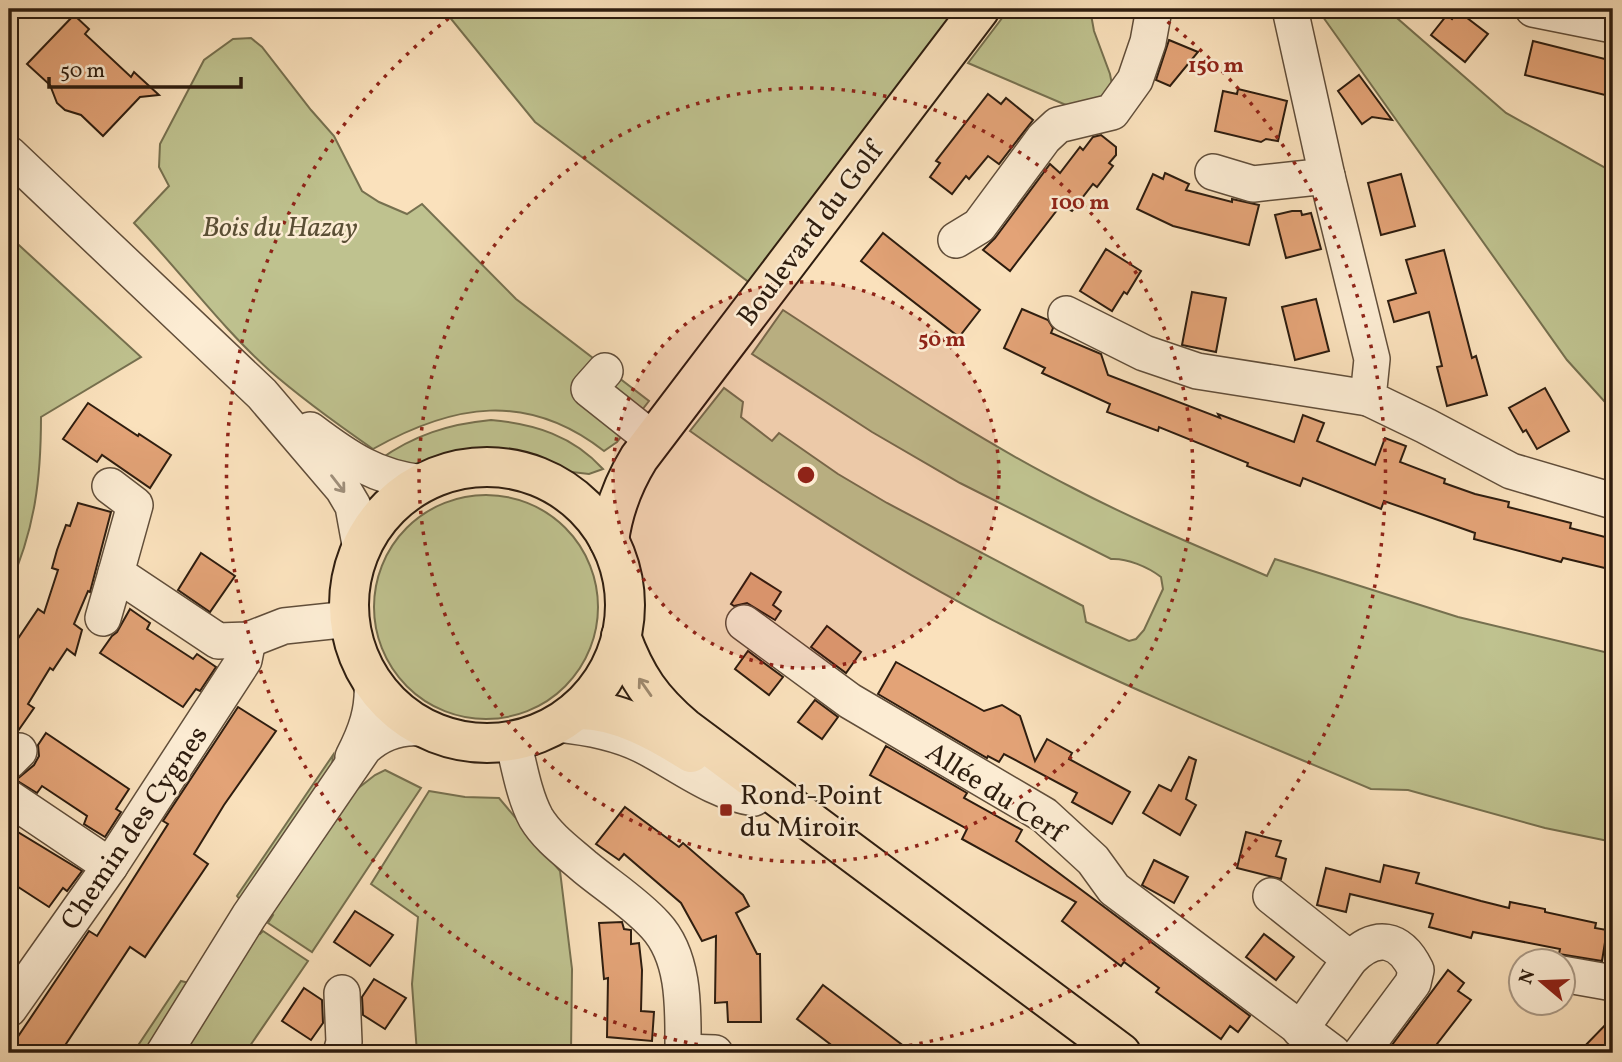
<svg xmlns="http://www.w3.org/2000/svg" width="1622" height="1062" viewBox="0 0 1622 1062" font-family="Vollkorn,serif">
<rect width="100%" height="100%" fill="#fae1bc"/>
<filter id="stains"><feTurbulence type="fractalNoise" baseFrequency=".00286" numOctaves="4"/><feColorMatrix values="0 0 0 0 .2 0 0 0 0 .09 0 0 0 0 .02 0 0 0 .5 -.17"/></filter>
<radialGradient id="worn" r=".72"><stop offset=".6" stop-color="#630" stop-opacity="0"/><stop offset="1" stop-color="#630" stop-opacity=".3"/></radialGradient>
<g fill="#bfc28f" stroke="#76704f" stroke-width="2">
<path d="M443 9H963L750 283 535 122Z"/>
<path d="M1009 9H1090L1094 31 1110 74 1113 90 1092 111 1066 105 968 63Z"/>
<path d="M1332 9H1404L1397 18 1506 113 1613 172V411L1567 360 1323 17Z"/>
<path d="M251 38 262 47 311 110 334 136 362 191 379 202 407 214 422 204 516 299 649 401 617 442 604 451C527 391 453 404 373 449 337 424 302 399 269 370 220 326 180 271 134 223L169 186 159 167 160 144 204 60 233 39Z"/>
<path d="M9 236 141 357 41 417C41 479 35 529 9 587Z"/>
<path d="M783 310C878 372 972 437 1073 488 1136 521 1202 548 1267 576L1275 559 1458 617 1613 654V842L1545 828 1408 790 1371 789C1253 739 1134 692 1020 634 904 576 796 507 690 431L724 388 743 402 741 417 772 441 779 433 838 474 887 503 1083 606 1086 622 1129 641 1136 639 1144 630 1163 589 1161 577C1148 567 1127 558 1111 559L960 483 872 432 752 354Z"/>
<path d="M491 420C535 424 573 436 603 469L589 474 563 471 533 458 491 450 452 455 414 467 379 460C414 435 449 424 491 420Z"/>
<circle cx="486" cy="607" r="112"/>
<path d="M333 755 332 766 241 901 237 896Z"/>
<path d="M385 770 421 788 312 952 268 923 273 915 270 913 347 797 375 775Z"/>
<path d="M429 791 465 797 499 798 560 871 572 969 571 1053H417L412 984 418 917 371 884Z"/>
<path d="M263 931 308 961 245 1053H182L257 932 260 934Z"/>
<path d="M181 981 189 983 146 1053H133Z"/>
</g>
<g fill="#e3a377" stroke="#2e1d0f" stroke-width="2">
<path d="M1458 11 1488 34 1465 62 1431 35 1447 15 1452 19Z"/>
<path d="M74 15 89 29 85 34 131 77 134 72 159 95 140 97 103 136 81 115 65 110 57 103 50 85 27 64Z"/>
<path d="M1169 40 1198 52 1170 86 1156 80Z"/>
<path d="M1533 41 1613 61V97L1525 75Z"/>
<path d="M1359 75 1392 120 1372 117 1362 124 1338 91Z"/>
<path d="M1238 89 1287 101 1278 141 1266 139 1261 142 1215 131 1223 91 1237 94Z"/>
<path d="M988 94 1001 104 1006 98 1033 120 999 164 988 156 969 179 966 176 952 194 930 177 940 163 936 161Z"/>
<path d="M1101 135 1116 147V155L1109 163 1113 166 1097 187 1093 184 1072 211 1061 205 1010 271 983 250 995 238 1050 164 1060 173 1080 147 1083 150 1093 137Z"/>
<path d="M1165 173 1189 184 1186 190 1232 202V199L1259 205 1249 245 1173 226 1137 209 1153 174 1163 179Z"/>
<path d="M1401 174 1415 226 1381 235 1368 183Z"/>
<path d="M1292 211H1301L1302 215 1311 213 1321 249 1286 258 1275 215Z"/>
<path d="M883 233 980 310 959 337 861 261Z"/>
<path d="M1106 249 1141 271 1127 294 1124 292 1112 311 1080 291Z"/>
<path d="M1444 250 1472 358 1476 356 1487 395 1447 406 1437 367 1442 366 1429 312 1394 322 1388 301 1416 293 1406 260Z"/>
<path d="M1192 292 1226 298 1216 352 1182 345Z"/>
<path d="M1316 299 1329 351 1295 360 1282 307Z"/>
<path d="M1022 309 1048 320 1053 328 1051 333 1101 354 1108 375 1220 418 1218 414 1294 442 1303 415 1324 423 1317 441 1375 465 1385 438 1406 446 1400 462 1445 479 1444 483 1475 494 1509 502 1508 507 1571 523 1570 528 1613 539V570L1563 558 1561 562 1474 539 1475 533 1384 501 1381 509 1303 478 1300 486 1247 466 1248 463 1159 427 1158 431 1107 412 1110 404 1042 373 1045 368 1004 348Z"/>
<path d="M1545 388 1569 431 1537 449 1526 430 1523 432 1509 408Z"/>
<path d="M88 403 138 436 139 434 171 455 150 488 102 455 97 462 63 439Z"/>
<path d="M78 503 111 512 90 592 88 591 74 624 82 630 75 655 67 649 53 670 50 668 28 704 34 708 18 731 9 734V652L38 609 44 613 58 570 52 568 57 550 66 525 70 526Z"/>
<path d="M201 553 235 576 210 612 178 590Z"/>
<path d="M751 573 781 592 773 605 781 611 775 620 747 603 734 606 731 604Z"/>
<path d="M130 609 150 623 147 629 193 659 197 654 216 667 200 691 196 689 183 707 100 653 112 636 117 632Z"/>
<path d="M827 626 861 652 846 673 811 647Z"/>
<path d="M748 651 783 677 769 695 735 669Z"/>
<path d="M896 662 984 711 1002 705 1020 716 1035 761 1047 739 1072 753 1069 759 1130 792 1112 824 1072 802 1077 793 1004 754 999 762 988 756 987 758 878 694Z"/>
<path d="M815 700 838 717 822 739 798 722Z"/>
<path d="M238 707 276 731 224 805 194 854 208 864 145 957 130 947 60 1053H26L13 1044 89 931 97 936 168 824 163 821Z"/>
<path d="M46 733 129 789 116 809 121 812 105 837 84 824 87 816 42 786 37 793 16 780 34 765 39 756 38 745Z"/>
<path d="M886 746 967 793 964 798 1022 830 1016 841 1250 1016 1238 1032 1230 1026 1221 1039 1156 992 1159 988 1124 962 1121 966 1062 921 1076 902 962 839 967 829 870 775Z"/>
<path d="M1189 757 1196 760 1186 799 1196 805 1180 835 1143 813 1159 785 1171 791Z"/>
<path d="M625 807 679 847 683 843 743 895 749 906 736 913 757 954H760L761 1022H728L727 1002 715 1003 716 936 702 941 681 903 624 854 619 860 596 844Z"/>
<path d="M9 822 14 826 13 829 82 871 67 891 63 888 49 907 9 881Z"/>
<path d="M1246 832 1281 841 1276 856 1286 859 1281 879 1237 868Z"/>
<path d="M1154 860 1188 877 1174 903 1142 885Z"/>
<path d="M1384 865 1419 873 1416 883 1481 901 1509 908 1510 902 1545 909V912L1596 923 1595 928 1607 930 1602 961 1559 954 1560 949 1473 932 1471 938 1429 927 1433 914 1350 894 1346 912 1317 905 1326 868 1380 882Z"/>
<path d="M355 911 393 935 370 966 334 942Z"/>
<path d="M622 922 624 929 631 930V944L639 943 642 970 641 1011 654 1012 652 1041 607 1037 608 978 604 979 599 923Z"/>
<path d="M1264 934 1294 957 1276 980 1246 957Z"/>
<path d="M1448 970 1464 983 1458 991 1471 1000 1430 1053H1386Z"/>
<path d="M374 979 406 998 385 1029 363 1015 362 997Z"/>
<path d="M823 985 872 1022 913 1053H842L797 1019Z"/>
<path d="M304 988 322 1000 323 1023 311 1040 282 1021Z"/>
<path d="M1613 1017V1053H1578Z"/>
</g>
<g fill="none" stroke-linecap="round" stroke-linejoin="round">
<defs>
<g id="minor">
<path d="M1290 9 1327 176 1372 359 1368 398 1426 426 1511 471 1613 501"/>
<path d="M1533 9 1613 25"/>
<path d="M9 154 262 394 343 489 353 506 361 550"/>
<path d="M1213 172 1253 184 1327 176"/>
<path d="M956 240 979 226 1044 138 1058 125 1112 112 1135 80 1148 42 1154 9"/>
<path d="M1066 314 1144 353 1197 371 1368 398"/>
<path d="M605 371 589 389 652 439"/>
<path d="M310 430C347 458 376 478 423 483"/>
<path d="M110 486 135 505 116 573 218 641 248 640 284 626 350 619"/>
<path d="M103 618 116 573"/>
<path d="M744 623 850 701 1044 815 1093 860 1114 889 1333 1053"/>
<path d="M558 724C587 727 616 732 642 745 678 763 713 792 754 798"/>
<path d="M513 741C519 765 524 796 536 818 548 838 568 852 585 867 608 886 635 903 655 925 686 958 683 1012 683 1053"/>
<path d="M353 757C366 732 374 710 372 681"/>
<path d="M9 761 19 751"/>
<path d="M9 798 110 866"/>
<path d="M1271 896 1350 959"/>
<path d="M1562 974 1613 983"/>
<path d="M9 1009 110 866 244 660 248 640"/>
<path d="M1300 1030 1350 959C1376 933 1400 937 1416 970L1413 983 1361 1053"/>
<path d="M683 1052 715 1053"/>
<path d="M164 1053 249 916 364 748C381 732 400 726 422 728"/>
<path d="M341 1053 344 1042 342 993"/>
</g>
<g id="major">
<circle cx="487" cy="605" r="138"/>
<path d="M609 541C613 511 623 484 639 458L980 9"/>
<path d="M621 636C636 677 652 700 685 728L1121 1053"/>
<path d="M577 710C617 709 658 732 691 753"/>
</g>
</defs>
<use href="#minor" stroke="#614e3a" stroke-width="38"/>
<use href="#major" stroke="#2e1d0f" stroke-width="42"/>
<use href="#minor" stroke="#fcecd3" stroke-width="35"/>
<use href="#major" stroke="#fae1bc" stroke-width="38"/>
</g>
<defs><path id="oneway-shaft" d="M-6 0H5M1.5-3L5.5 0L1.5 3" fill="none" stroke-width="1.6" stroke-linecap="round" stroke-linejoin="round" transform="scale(1.75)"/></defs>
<use stroke="#9f8f7b" href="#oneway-shaft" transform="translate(338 484) rotate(52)"/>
<use stroke="#9e896e" href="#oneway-shaft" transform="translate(645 687) rotate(-125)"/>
<circle cx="806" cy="475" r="193" fill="#8f2418" fill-opacity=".12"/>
<g fill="none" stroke="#8f2418" stroke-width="3.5" stroke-dasharray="3.5 7">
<circle cx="806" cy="475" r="193"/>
<circle cx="806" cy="475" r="387"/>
<path d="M760 1053A580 580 0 0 1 461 9M1151 9A580 580 0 0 1 852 1053"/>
</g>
<rect fill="#8f2418" stroke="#fcecd3" stroke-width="2.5" x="719" y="803" width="14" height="14" rx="3.5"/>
<g text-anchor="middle" stroke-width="5" stroke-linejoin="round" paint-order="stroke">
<g font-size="28" font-style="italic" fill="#5a4f35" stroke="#fcecd3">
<text x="280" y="236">Bois du Hazay</text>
</g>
<g font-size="28" fill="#2e1d0f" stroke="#fcecd3">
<text transform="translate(809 233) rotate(-53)" y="10">Boulevard du Golf</text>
<text transform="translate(996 791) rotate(33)" y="10">Allée du Cerf</text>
<text transform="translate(133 827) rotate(-56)" y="10">Chemin des Cygnes</text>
</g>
<g font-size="28" fill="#2e1d0f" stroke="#fcecd3" text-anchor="start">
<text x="740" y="804">Rond-Point<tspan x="740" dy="32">du Miroir</tspan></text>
</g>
</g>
<circle cx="806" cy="475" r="10" fill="#8f2418" stroke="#fcecd3" stroke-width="3.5"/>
<g font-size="21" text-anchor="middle" font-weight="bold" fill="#8f2418" stroke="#fcecd3" stroke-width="5" stroke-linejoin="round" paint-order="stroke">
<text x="1216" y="72">150 m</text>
<text x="1080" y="209">100 m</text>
<text x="942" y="346">50 m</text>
</g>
<rect width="1622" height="1062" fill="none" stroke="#fae1bc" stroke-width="35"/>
<rect x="10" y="10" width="1601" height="1041" fill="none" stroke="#2e1d0f" stroke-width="3.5"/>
<rect x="18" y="18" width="1587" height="1027" fill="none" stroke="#2e1d0f" stroke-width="2"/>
<g transform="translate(1542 982) rotate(289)"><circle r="33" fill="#fcecd3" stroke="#aa9985" stroke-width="2"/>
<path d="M0-5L12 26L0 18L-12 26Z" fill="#8f2418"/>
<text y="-10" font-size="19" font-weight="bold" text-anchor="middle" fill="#2e1d0f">N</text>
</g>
<path d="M49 77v10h192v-10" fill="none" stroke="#2e1d0f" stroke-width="3.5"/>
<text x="60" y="77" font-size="21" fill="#2e1d0f" stroke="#fcecd3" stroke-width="5" paint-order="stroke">50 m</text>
<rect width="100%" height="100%" filter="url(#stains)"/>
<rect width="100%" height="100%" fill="url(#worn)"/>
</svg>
